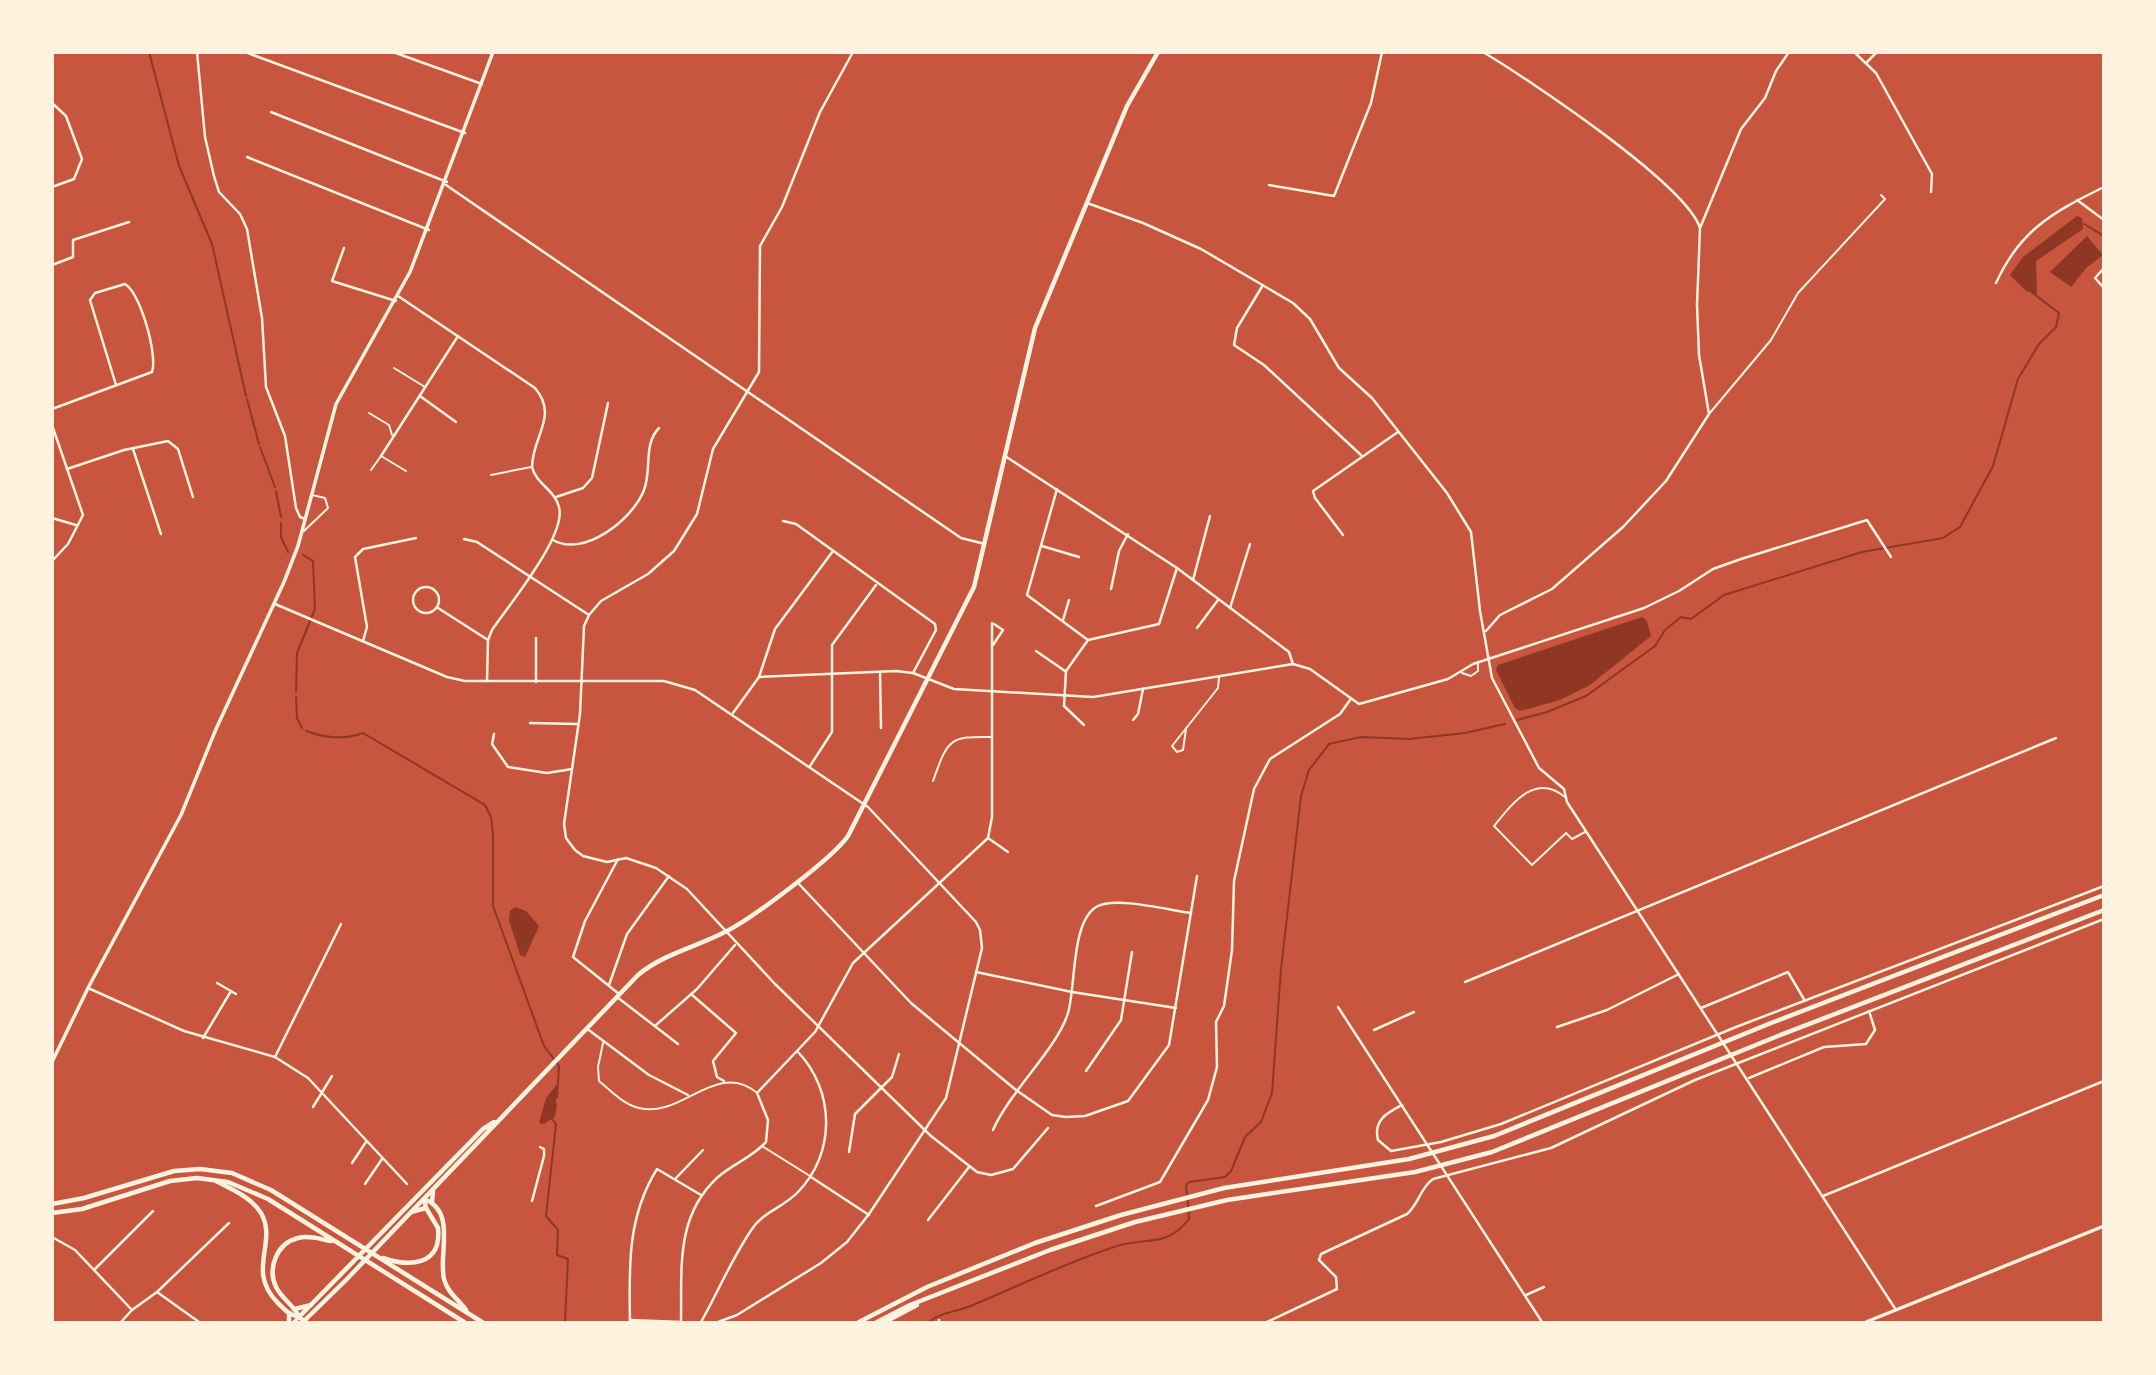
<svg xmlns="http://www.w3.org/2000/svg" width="2156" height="1375" viewBox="0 0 2156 1375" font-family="'Playfair Display',serif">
<rect width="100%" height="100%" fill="#c8553d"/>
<g fill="#8f3625">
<path d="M2077 216 2082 218 2083 229 2036 261 2037 294 2026 291 2010 275 2023 257Z"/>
<path d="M2087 236 2103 255 2086 268 2071 287 2050 272Z"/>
<path d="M1642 617 1647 621 1651 636 1590 685 1560 700 1520 711 1515 708 1496 670 1498 665Z"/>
<path d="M515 907 526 911 539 926 525 957 520 955 509 920 510 911Z"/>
<path d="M558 1083 554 1117 544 1124 539 1123 546 1098Z"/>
</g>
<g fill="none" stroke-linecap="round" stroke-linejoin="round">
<g stroke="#8f3625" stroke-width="2">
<path d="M149 52 179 166 212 244 246 396"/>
<path d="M2084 224 2104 236"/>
<path d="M247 399 259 444"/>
<path d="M260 447 275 487"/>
<path d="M276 491 281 517"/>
<path d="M281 523V537L288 552"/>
<path d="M296 692 297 653 315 609 313 561 303 555"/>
<path d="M296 697 297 718 302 728"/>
<path d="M1517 720 1547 712 1586 696 1655 646 1665 630 1681 617 1691 619 1724 595 1862 552 1943 538 1960 527 1993 466 2018 379 2039 344 2056 327 2059 313 2030 291"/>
<path d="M306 731C326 738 343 740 363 733L485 805 491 817 493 834V906L544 1046 559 1066 557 1098"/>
<path d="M554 1116 556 1104"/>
<path d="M552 1119 556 1124 546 1216 558 1230 557 1255 568 1259 565 1322"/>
<path d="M1187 1195 1186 1186 1189 1182 1225 1177 1231 1171 1245 1137 1261 1122 1272 1093 1281 969 1301 796 1309 770 1329 744 1361 737 1409 739 1465 733 1505 724"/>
<path d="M929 1322C943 1311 957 1312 973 1305 1021 1285 1067 1262 1117 1246 1145 1237 1167 1248 1189 1219L1188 1201"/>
</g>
<g stroke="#fff3e0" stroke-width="2">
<path d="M394 368 425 387"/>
<path d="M369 413 389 425 392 435"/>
<path d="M1709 414 1771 340 1798 293 1885 199 1881 195"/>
<path d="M371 470 381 456 406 471"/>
<path d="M491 475 531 467"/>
<path d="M304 531 328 508 325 498 312 495"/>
<path d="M1462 673 1471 676 1478 671V662"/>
<path d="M1186 729 1183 750 1177 752 1172 746 1218 688 1219 677"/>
<path d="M933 781C948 739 949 736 992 737"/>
<path d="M1565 797C1535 772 1512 804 1494 826L1532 865 1566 833 1572 839 1585 832"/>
<path d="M603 1043 598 1067 599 1081C611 1091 623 1104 639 1108 681 1119 716 1060 756 1092"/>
<path d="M762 1146 810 1176"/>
</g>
<g stroke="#fff3e0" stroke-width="2.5">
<path d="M197 52 205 137 214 176 219 192 240 214 247 229 262 318 266 387 285 436 296 508 300 517 305 519"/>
<path d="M245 52 465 133"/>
<path d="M393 52 482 84"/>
<path d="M853 52 820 112 782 207 760 246 759 372 713 449 697 514 674 551 648 574 601 601 589 615 584 626 580 714 564 824 566 838 575 850 583 856 607 862 626 858 656 868 687 889 775 984 931 1136 977 1172 991 1175 1013 1169 1048 1128"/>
<path d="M1483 52C1528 79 1686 184 1700 228"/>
<path d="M1854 52 1876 73 1932 174 1931 192"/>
<path d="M1867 62 1877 52"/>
<path d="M52 103 66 116 82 159 74 179 52 187"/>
<path d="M271 112 447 182"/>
<path d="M247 157 429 230"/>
<path d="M446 185 961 538 985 544"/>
<path d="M1269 185 1334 196 1371 103 1382 52"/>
<path d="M2077 200 2104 220"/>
<path d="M1087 203 1143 223 1201 249 1293 303 1310 319 1339 368 1372 398 1447 493 1471 532 1480 611 1492 678 1539 768 1564 789 1567 802 1896 1310"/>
<path d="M344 248 332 281 396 301"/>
<path d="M52 265 73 257V240L129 222"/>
<path d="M2104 268 2095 278 2104 288"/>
<path d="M1996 283C2020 230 2053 212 2104 187"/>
<path d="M1263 285 1237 328 1234 345 1264 365 1361 455"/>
<path d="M398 296 535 388C559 416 532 437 532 467 536 484 555 490 559 507 567 535 509 605 492 630L488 640 487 681"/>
<path d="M420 396 456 422"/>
<path d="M52 409 152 372C158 355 140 292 125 284L95 293 90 300 116 385"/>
<path d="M52 425 83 515 68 544 52 561"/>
<path d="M133 449 161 534"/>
<path d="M381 456 458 336"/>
<path d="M1005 456 1177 568 1289 652 1293 664"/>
<path d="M67 469 124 450 168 441 178 449 193 497"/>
<path d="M1057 489 1027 595 1088 640"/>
<path d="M556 497 583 488 592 478 608 403"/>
<path d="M52 518 76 525"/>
<path d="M783 521 796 524 935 624 936 630 913 673"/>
<path d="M1343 535 1315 498 1313 491 1398 432"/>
<path d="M464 539 477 542 589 615"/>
<path d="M553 540C584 558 633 519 644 490 652 470 643 444 659 428"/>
<path d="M1042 546 1079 557"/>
<path d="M1193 580 1210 516"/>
<circle cx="426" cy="600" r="13"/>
<path d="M1111 589 1119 551 1128 534"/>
<path d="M275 604 447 677 465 681H664L695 690 868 807 976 922 980 930 982 948 946 1098 869 1214 847 1242 821 1263 737 1315 718 1322"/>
<path d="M438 608 488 640"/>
<path d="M1230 608 1250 544"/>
<path d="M1063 620 1069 600"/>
<path d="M1197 628 1218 600"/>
<path d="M1486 631 1500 615 1552 589 1623 527 1666 481 1709 414 1699 355 1697 305 1700 228 1741 129 1765 98 1776 71 1789 52"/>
<path d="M363 641 367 627 355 557 363 549 416 538"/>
<path d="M993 645 1003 630 994 624"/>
<path d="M1036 651 1065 671"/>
<path d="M880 672 881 728"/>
<path d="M759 677 896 671 913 673 954 689 1093 697 1293 664 1310 669 1359 704 1448 679 1473 664 1644 608 1679 591 1713 569 1741 559 1867 520 1891 557"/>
<path d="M536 682V638"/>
<path d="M733 713 759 677 775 629 833 551"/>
<path d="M1133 720 1138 714 1143 689"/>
<path d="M530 723 578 724"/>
<path d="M1084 725 1064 706 1066 671 1088 640 1159 624 1177 568"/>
<path d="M494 734 492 744 508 767 547 773 572 769"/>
<path d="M810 766 832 732V645L876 585"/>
<path d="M988 838 1008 852"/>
<path d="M618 859 585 921 573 957 619 994"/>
<path d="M798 883 911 1003 1016 1090 1052 1115 1066 1117 1085 1116 1128 1101 1169 1045 1197 876"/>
<path d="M976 972 1072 992 1176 1008"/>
<path d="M1465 982 2056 738"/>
<path d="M217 983 236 994"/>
<path d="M609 985 627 934 669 876"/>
<path d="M88 988 184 1031 275 1057 308 1078 407 1184"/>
<path d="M691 994 736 1033 713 1061 717 1077 724 1081"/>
<path d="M617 997 678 1044"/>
<path d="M1338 1007 1542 1322"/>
<path d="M1701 1008 1788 972 1805 1001"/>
<path d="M656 1025 697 989 735 945"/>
<path d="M1557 1027 1607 1010 1679 974"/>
<path d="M586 1028 649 1075 688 1095"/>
<path d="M1374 1030 1414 1012"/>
<path d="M203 1038 231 991"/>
<path d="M275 1057 341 924"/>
<path d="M1086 1071 1121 1020 1132 952"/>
<path d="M1749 1078 1824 1047 1866 1044 1875 1030 1869 1011"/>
<path d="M1402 1105C1387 1113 1373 1120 1378 1140L1391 1151 1441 1142 1501 1124 1736 1027 2104 886"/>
<path d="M313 1107 332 1076"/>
<path d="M993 1130C1010 1091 1057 1049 1068 1013 1076 986 1071 923 1096 907 1115 896 1168 910 1191 913"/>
<path d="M849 1152 855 1114 892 1077 899 1054"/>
<path d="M352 1163 366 1142"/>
<path d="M811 1177 869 1215"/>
<path d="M676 1178 703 1150"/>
<path d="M365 1184 382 1159"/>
<path d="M1823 1196 2104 1081"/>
<path d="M532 1201 544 1156V1149L540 1147"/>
<path d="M1096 1206 1160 1182 1208 1100 1217 1067 1216 1022 1224 1006 1232 950 1234 881 1254 789 1270 759 1340 714 1350 700"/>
<path d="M928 1220 969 1167"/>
<path d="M52 1237 75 1250 132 1310"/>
<path d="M94 1270 153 1211"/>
<path d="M1526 1295 1544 1287"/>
<path d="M630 1320 681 1322"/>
<path d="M939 1320V1322"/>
<path d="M121 1322 132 1310 157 1292"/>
<path d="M199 1322 157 1292 229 1223"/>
<path d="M630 1322C629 1268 627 1217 657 1169L701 1195"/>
<path d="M681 1322C682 1269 675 1216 718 1177 733 1164 754 1156 766 1142L768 1120 757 1093 815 1032 853 963 988 838 992 817V623"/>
<path d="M701 1322C718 1292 732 1258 752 1229 763 1212 784 1207 798 1192 836 1153 835 1091 798 1052"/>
<path d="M1267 1322 1337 1289 1336 1277 1319 1260 1321 1254 1407 1214C1419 1204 1420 1188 1433 1179L1551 1148 1695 1080 2104 919"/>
</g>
<g stroke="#fff3e0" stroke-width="3.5">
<path d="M52 1062 89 986 181 815 216 729 284 582 298 546 336 404 410 272 493 52"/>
<path d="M294 1322 299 1317"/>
<path d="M1866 1322 2104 1226"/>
</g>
<path stroke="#fff3e0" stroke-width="4.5" d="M494 1122 483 1129 299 1317 304 1321 346 1280 638 975C663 954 696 947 725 932 751 919 832 859 848 836L974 587 1035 328 1127 106 1158 52"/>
<g stroke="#fff3e0" stroke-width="4.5">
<path d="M216 1181C233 1190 251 1197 261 1213 278 1243 246 1270 277 1302 284 1309 289 1315 299 1317"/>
<path d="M424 1199C457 1211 438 1254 444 1279 447 1292 459 1300 466 1310"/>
<path d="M432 1202 433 1191"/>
<path d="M52 1204 84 1198 174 1171 200 1169 232 1173 271 1190 482 1322"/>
<path d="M411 1212 426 1208"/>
<path d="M52 1213 82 1209 170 1181 197 1178 228 1182 268 1199 464 1322"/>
<path d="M383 1258C409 1267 442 1266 438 1228L426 1208 424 1199"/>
<path d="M295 1309 311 1305"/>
<path d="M299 1317C294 1305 282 1299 276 1287 267 1268 277 1243 298 1238 309 1235 320 1239 331 1241"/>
<path d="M289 1322V1314"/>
<path d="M859 1322 927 1287 1035 1243 1121 1215 1224 1188 1409 1159 1494 1136 1771 1023 2104 895"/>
<path d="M877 1322 910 1305 1050 1250 1135 1222 1227 1200 1415 1172 1492 1152 1778 1036 2104 910"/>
<path d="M885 1322 917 1305"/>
</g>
</g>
<rect width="2156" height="1375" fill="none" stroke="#fff3e0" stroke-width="108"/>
</svg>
